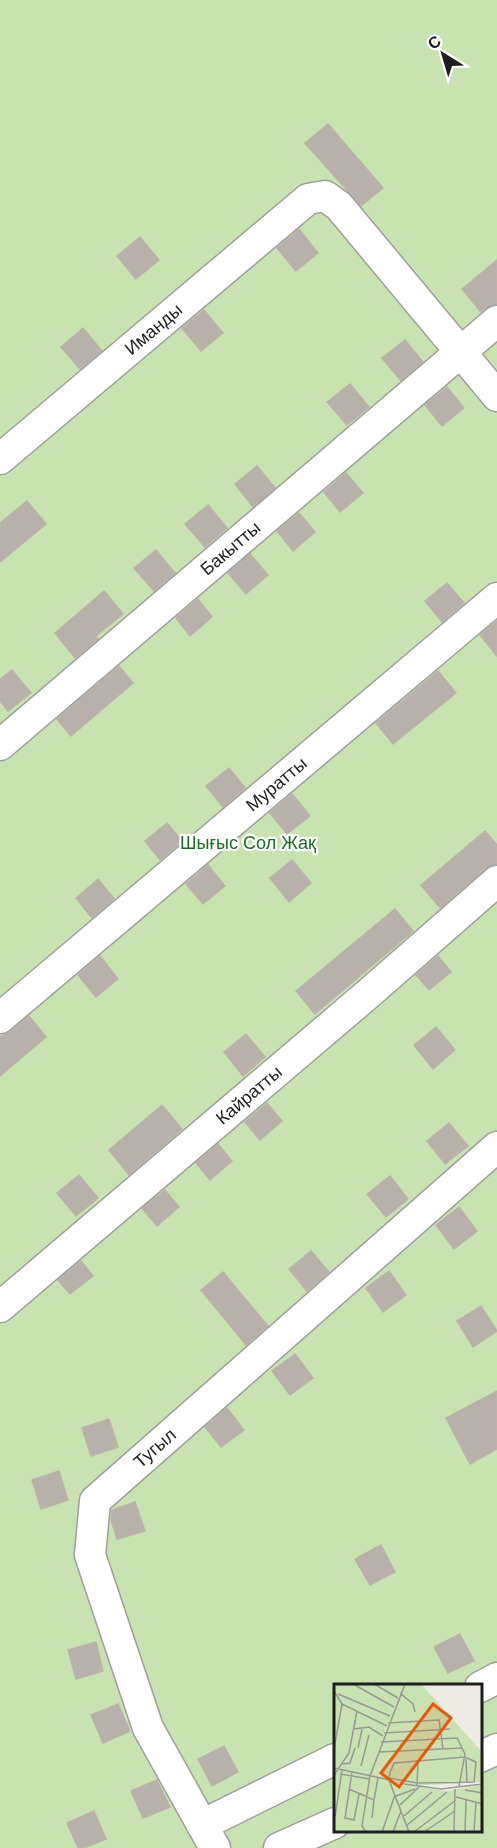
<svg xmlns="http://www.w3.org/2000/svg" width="497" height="1848" viewBox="0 0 497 1848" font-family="Helvetica,sans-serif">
<rect width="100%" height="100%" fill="#eeebe5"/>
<path fill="#c8e2b1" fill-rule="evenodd" d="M0 0H497V1848H0ZM335 1686H480V1832H335Z"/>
<g fill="#b7b0ab" stroke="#bdb3a9" stroke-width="1.5">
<path d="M328 124 383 188 361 206 305 143Z"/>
<path d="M299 229 318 253 296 271 277 248Z"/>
<path d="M140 237 159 260 136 279 117 256Z"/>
<path d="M497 260V304L486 308 481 312 462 289Z"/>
<path d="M204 310 223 333 201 351 182 328Z"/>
<path d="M83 328 102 351 80 369 61 347Z"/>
<path d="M405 340 423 362 401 381 382 358Z"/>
<path d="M350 384 369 407 347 425 327 402Z"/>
<path d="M447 387 464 408 442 426 425 405Z"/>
<path d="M257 466 275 488 253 507 235 484Z"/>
<path d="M346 473 363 493 340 512 324 492Z"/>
<path d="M27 501 46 524 0 562V523Z"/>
<path d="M208 505 227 528 205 547 185 524Z"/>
<path d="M299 513 315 532 293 551 277 531Z"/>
<path d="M156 550 175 573 154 591 134 568Z"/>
<path d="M250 554 268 575 246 594 228 573Z"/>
<path d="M447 583 464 603 442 622 425 601Z"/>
<path d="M104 591 123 614 96 636 98 639 75 658 55 633Z"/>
<path d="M198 599 212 617 190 636 176 618Z"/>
<path d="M497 621V656L480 635Z"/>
<path d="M119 666 133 683 71 736 57 719Z"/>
<path d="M12 670 31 693 8 711 0 701V679Z"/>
<path d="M438 671 456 693 393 744 376 723Z"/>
<path d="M229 768 245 788 223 807 206 786Z"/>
<path d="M292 794 310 816 287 834 270 813Z"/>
<path d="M167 823 182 841 160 860 145 841Z"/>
<path d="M485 831 497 845V864L486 868 440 908 421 885Z"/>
<path d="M292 860 311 883 289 902 270 878Z"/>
<path d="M208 865 225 886 203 904 186 884Z"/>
<path d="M98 879 114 899 92 918 76 898Z"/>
<path d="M395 909 413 931 315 1014 296 991Z"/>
<path d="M100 956 118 979 96 997 78 975Z"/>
<path d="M438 956 451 972 429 990 416 975Z"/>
<path d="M29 1016 46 1037 0 1076V1037L11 1031Z"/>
<path d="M436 1027 455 1050 433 1069 414 1045Z"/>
<path d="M246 1034 265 1057 243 1076 224 1052Z"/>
<path d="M267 1103 282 1121 260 1140 245 1122Z"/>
<path d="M162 1105 182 1129 129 1175 109 1150Z"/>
<path d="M449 1123 468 1146 445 1164 427 1141Z"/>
<path d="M218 1144 232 1161 210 1180 196 1163Z"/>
<path d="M79 1175 98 1198 76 1216 57 1193Z"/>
<path d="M390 1176 408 1199 386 1217 367 1194Z"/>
<path d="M165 1190 179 1207 157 1226 142 1208Z"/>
<path d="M459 1207 477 1231 454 1249 436 1225Z"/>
<path d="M311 1251 329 1272 307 1291 289 1269Z"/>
<path d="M81 1261 93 1276 70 1294 58 1280Z"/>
<path d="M389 1271 406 1295 383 1312 366 1288Z"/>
<path d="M223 1272 268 1326 246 1345 201 1290Z"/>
<path d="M481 1306 497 1331 473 1347 457 1321Z"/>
<path d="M295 1354 313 1378 290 1395 272 1371Z"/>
<path d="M497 1391V1449L470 1464 446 1418Z"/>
<path d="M227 1408 244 1430 221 1447 205 1427Z"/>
<path d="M109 1419 118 1447 91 1456 82 1428Z"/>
<path d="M59 1471 68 1500 41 1509 32 1480Z"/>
<path d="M135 1502 145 1531 117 1539 111 1520 112 1510Z"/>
<path d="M381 1545 395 1572 370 1585 355 1559Z"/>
<path d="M460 1634 474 1661 448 1673 434 1647Z"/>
<path d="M96 1642 103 1671 76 1679 68 1650Z"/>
<path d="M118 1704 130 1731 103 1743 91 1715Z"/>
<path d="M224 1746 238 1772 212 1786 198 1759Z"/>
<path d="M157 1780 170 1807 143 1818 131 1791Z"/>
<path d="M94 1811 106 1839 84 1848H78L67 1823Z"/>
</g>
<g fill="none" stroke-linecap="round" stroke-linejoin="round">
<defs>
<g id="minor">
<path id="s1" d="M0 459 308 199 325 196 339 206 497 396"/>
<path id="s2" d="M0 745 497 321"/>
<path id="s3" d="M0 1018 497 598"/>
<path id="s4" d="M0 1307 368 994 497 881"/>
<path d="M480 1687 497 1678"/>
<path d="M480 1757 497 1749"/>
<path d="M202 1825 335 1759"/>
<path id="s5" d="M215 1848 148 1728 90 1555 95 1501 497 1147"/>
<path d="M279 1848 335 1823"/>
</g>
</defs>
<use href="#minor" stroke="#9f9f9f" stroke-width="33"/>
<use href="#minor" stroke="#fff" stroke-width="30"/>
</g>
<g text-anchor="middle" stroke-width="4.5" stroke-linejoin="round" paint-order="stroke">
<g font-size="18" fill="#1e1e1e" stroke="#fff">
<text dy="6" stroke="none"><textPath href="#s1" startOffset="201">Иманды</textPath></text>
<text dy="6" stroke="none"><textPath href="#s2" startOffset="303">Бакытты</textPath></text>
<text dy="6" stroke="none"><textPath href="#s3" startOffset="362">Муратты</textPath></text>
<text dy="6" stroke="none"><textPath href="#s4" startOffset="327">Кайратты</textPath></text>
<text dy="6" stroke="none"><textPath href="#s5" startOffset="454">Тугыл</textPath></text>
</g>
<g font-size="18" fill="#196f22" stroke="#fff">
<text x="248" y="849">Шығыс Сол Жақ</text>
</g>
</g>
<g transform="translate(334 1684)">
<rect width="148" height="148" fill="#eeebe5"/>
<path d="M0 0H87L148 68V98L76 102 113 107 148 101V148H0Z" fill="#c8e2b1"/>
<path fill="none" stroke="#9b9995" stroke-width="1.5" d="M19 0 60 23M40 0 64 14M0 7 8 20 53 42M66 9 79 20 81 28M4 10 56 32M54 39 105 36 109 65M20 45 35 43 49 52M50 49 116 45M47 58 123 54 131 70 125 102M24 64 28 45M0 65 8 20M45 68 128 64M132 75 133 99M8 80 16 79 21 64M27 82 35 51M0 84 56 96M18 88 11 134 20 136 25 110M6 90 36 95M0 91 15 69 23 27M55 94 83 99 140 98 142 78 131 73 60 79 56 89 55 94V96L75 148M70 100 107 105 149 100M83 101 84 77M15 105 40 116 38 134M131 106 149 109M62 112 81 105M122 113 149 120M40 116 44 94M66 121 85 103M70 132 98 108M1 133 8 86M72 142 113 108M32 148 28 142 36 92 71 0M48 148 61 111M59 148 67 127M80 148 122 116M90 148 121 127M120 148 121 105M131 148 132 116M140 148 142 118"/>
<path fill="#e8590c" fill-opacity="0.15" stroke="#e8590c" stroke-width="3" d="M99 20 117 34 65 103 47 89Z"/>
<rect width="148" height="148" fill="none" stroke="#1e1e1e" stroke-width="3"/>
</g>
<g transform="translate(443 54) rotate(323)" stroke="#ffffff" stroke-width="4.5" paint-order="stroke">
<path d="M0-4.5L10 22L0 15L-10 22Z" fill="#1e1e1e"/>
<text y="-9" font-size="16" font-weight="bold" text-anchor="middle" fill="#1e1e1e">С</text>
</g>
</svg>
